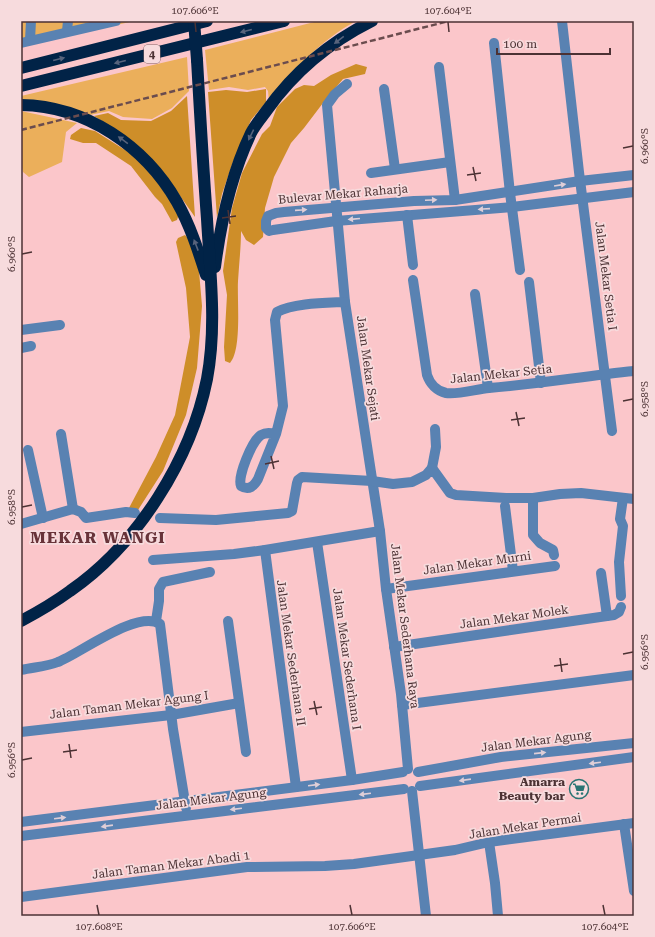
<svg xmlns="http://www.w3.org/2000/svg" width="655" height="937" viewBox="0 0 655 937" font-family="'Roboto Serif',serif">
<rect width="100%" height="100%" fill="#fbc6ca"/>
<g fill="#ebaf5b">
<path d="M21 21H134L21 47Z"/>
<path d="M318 21H356C321 40 293 70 269 101L268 91 265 87 248 90 229 87 209 90 205 50Z"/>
<path d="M187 57 189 91 172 108 152 119 123 117 109 111 90 115 21 100V96Z"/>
<path d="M21 111 77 123 66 132 62 162 29 177 23 172 21 164Z"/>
</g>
<g fill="#ce8e29">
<path d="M356 64 367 67 365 74 343 79 326 99 304 128 291 143 274 177 265 208 263 237 254 245 246 240 241 231C241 248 239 264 238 281 237 300 242 350 230 363L225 361 224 347 227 295 223 271 232 208 242 173 262 134 270 126 277 107 295 89 304 85 314 86 331 75Z"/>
<path d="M266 89V102L251 120 233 162 222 194 217 218 208 92 226 90 247 92Z"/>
<path d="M187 96 195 217 168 179 113 128 94 116 108 113 121 120 151 121 171 111Z"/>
<path d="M81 128 95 131 144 162 179 214 177 220 172 222 162 204 155 197 131 166 96 143H83L70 139 71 135Z"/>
<path d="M185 235 191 241 199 271 202 306 197 368 186 415 163 471 138 510 129 508 156 457 175 415 190 337 186 288 176 242 178 238Z"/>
</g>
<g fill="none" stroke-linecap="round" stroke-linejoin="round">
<g stroke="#5982b2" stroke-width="10">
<path d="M562 21 579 172 612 431"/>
<path d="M67 31 68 21"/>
<path d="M30 40 31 21"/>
<path d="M21 43 116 21"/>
<path d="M494 43 510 193 520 270"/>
<path d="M439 67 455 200"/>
<path d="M347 84 335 94 327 105 345 302 380 531 386 589 401 694 408 769"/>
<path d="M384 89 395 169"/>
<path d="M371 173 450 162"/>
<path d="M634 175 580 181 455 200 414 201 284 212 276 213 268 216 266 221V228L269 231 273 230 336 221 512 207 634 192"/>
<path d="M407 215 413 265"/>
<path d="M413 280 427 375C430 384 437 391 446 393 457 395 477 389 489 388 537 384 585 376 634 371"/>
<path d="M529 282 541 383"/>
<path d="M475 294 488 388"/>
<path d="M21 330 60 325"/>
<path d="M21 348 31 346"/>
<path d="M61 434 73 509"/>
<path d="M276 434C271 433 266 432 261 435 252 441 237 477 241 486 249 491 254 486 258 479L276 434 283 406 275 320 277 312C294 303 325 303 345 302"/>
<path d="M28 450 43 518"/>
<path d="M432 468 436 447 435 429"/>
<path d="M533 498V535L540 543 553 550 554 555"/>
<path d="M505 506 513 571"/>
<path d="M160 518 216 520 288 513 292 511 297 483 298 480 302 477 372 481 393 484 412 482 426 475 432 468 450 493 456 495 506 498H533L560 494 581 493 634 499"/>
<path d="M21 524 73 509 81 512 86 518 126 512 135 513"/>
<path d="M317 542 352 780"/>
<path d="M265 550 296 787"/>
<path d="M153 560 234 554 265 550 380 531"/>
<path d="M601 573 607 616"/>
<path d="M386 589 555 566"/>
<path d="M621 596 619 562 623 526 620 519 623 498"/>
<path d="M156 621 159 601V589L163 582 210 572"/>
<path d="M228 621 246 752"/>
<path d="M394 647 614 615 619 612 621 607"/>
<path d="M21 670C33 667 46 667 58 662 79 654 138 609 160 624L173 729 186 808"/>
<path d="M402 705 634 675"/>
<path d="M21 732 171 715 239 703"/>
<path d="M418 772 501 757 634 743"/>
<path d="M420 786 634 757"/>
<path d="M412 791 426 916"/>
<path d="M21 822 352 780 403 772"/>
<path d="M624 824 634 891"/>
<path d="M21 836 404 789"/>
<path d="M489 842 495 883 498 916"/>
<path d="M21 897 247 867 325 866 354 864 455 850 489 842 634 823"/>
</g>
<g stroke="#012347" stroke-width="12">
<path d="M21 68 207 21"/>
<path d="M21 86 284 21"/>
<path d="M21 105C86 106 145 146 177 202 190 225 198 250 206 275"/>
<path d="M215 267C221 220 231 175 251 133 255 125 262 117 267 110 294 72 330 42 372 21"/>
<path d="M21 621C38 612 55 602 70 591 138 544 191 459 207 379 217 326 210 272 207 219 203 166 200 113 197 60"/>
</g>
<path stroke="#6a4c4e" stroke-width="2.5" stroke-dasharray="6 3" stroke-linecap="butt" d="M21 130 449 21"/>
<path stroke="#012347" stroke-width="12" d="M194 21 197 60"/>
</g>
<defs><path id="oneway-solid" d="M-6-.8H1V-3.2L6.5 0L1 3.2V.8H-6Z"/></defs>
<g fill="#57637c">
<use href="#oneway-solid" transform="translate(246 31) rotate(166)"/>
<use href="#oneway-solid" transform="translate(339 40) rotate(143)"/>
<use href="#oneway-solid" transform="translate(59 59) rotate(-14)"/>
<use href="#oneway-solid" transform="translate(120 62) rotate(166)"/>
<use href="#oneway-solid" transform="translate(251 135) rotate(116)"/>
<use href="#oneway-solid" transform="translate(123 140) rotate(-144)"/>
<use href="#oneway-solid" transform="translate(196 245) rotate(-111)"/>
</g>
<g fill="#dfced7">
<use href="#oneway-solid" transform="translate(560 185) rotate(-9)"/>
<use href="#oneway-solid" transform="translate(431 200) rotate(-2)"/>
<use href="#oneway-solid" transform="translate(484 209) rotate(176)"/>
<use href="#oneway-solid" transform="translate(301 210) rotate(-4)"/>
<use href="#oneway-solid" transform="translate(354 219) rotate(175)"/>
<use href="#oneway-solid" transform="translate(540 753) rotate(-6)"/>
<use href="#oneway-solid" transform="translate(595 763) rotate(173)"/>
<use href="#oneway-solid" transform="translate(465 780) rotate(172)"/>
<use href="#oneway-solid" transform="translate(314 785) rotate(-7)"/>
<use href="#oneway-solid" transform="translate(365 794) rotate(173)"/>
<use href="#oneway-solid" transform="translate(236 809) rotate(173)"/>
<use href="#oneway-solid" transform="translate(60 818) rotate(-7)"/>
<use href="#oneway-solid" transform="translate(107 826) rotate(172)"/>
</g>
<path fill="none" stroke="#4c3234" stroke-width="1.5" d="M195 22 196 32M448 22 449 32M623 148 633 146M473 167 476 181M467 175 481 173M228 210 230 224M222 218 236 216M22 254 32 252M623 401 633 399M516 412 519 426M511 420 525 418M271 456 274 469M265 464 279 461M22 507 32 505M623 654 633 652M560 658 562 672M554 666 568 664M314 701 317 715M309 709 322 707M69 744 71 758M63 752 77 750M22 760 32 758M97 905 99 915M350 905 352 915M603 905 605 915"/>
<defs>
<symbol id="supermarket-ring" viewBox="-11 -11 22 22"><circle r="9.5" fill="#f7dbdd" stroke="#2a7473" stroke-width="1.5"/><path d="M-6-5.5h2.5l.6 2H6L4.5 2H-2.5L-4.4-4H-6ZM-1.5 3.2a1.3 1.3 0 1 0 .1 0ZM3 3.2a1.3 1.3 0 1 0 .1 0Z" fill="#2a7473"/></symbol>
</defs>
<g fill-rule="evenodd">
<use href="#supermarket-ring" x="568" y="778" width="22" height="22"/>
</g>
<g text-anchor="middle" stroke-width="3.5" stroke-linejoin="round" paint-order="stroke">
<rect fill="#f7dbdd" stroke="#7f6567" stroke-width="1" x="144" y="45" width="16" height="18" rx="3"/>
<g font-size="11" font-weight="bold" fill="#4c3234">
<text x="152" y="58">4</text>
</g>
<g font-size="12" fill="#4c3234" stroke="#f7dbdd">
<text transform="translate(343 194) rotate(-5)" y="4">Bulevar Mekar Raharja</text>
<text transform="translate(606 276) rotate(83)" y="4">Jalan Mekar Setia I</text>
<text transform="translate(368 368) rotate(82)" y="4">Jalan Mekar Sejati</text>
<text transform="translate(501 374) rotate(-6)" y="4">Jalan Mekar Setia</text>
<text transform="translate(477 563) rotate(-8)" y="4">Jalan Mekar Murni</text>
<text transform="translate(514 617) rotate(-8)" y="4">Jalan Mekar Molek</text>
<text transform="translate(405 626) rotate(83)" y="4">Jalan Mekar Sederhana Raya</text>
<text transform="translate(291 653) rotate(82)" y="4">Jalan Mekar Sederhana II</text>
<text transform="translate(347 659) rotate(82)" y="4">Jalan Mekar Sederhana I</text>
<text transform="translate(129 705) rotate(-7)" y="4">Jalan Taman Mekar Agung I</text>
<text transform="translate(536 741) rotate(-7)" y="4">Jalan Mekar Agung</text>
<text transform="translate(211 799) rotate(-7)" y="4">Jalan Mekar Agung</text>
<text transform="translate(525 826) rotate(-9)" y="4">Jalan Mekar Permai</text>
<text transform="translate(171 865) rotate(-7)" y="4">Jalan Taman Mekar Abadi 1</text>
</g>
<g font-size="12" font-weight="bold" fill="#4c3234" stroke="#f7dbdd" text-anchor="end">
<text x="565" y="786">Amarra<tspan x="565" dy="14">Beauty bar</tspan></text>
</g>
<g font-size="16" font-weight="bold" letter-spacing="1" fill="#683339" stroke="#f7dbdd">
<text x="98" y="543">MEKAR WANGI</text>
</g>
</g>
<rect width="655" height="937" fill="none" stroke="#f7dbdd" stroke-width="44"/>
<path d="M497 48v6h113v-6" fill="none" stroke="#4c3234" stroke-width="2"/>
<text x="503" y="48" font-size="12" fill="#4c3234" stroke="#f7dbdd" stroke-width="3" paint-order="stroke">100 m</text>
<rect x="22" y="22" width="611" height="893" fill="none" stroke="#4c3234" stroke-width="1.5"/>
<g font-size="10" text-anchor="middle" fill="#4c3234">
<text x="195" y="14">107.606°E</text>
<text x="448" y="14">107.604°E</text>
<text transform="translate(644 146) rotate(-90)" y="4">6.960°S</text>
<text transform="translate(11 254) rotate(-90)" y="4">6.960°S</text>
<text transform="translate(644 399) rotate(-90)" y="4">6.958°S</text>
<text transform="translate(11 507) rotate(-90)" y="4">6.958°S</text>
<text transform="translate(644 652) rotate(-90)" y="4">6.956°S</text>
<text transform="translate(11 760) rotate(-90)" y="4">6.956°S</text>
<text x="99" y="930">107.608°E</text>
<text x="352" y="930">107.606°E</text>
<text x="605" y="930">107.604°E</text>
</g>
</svg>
